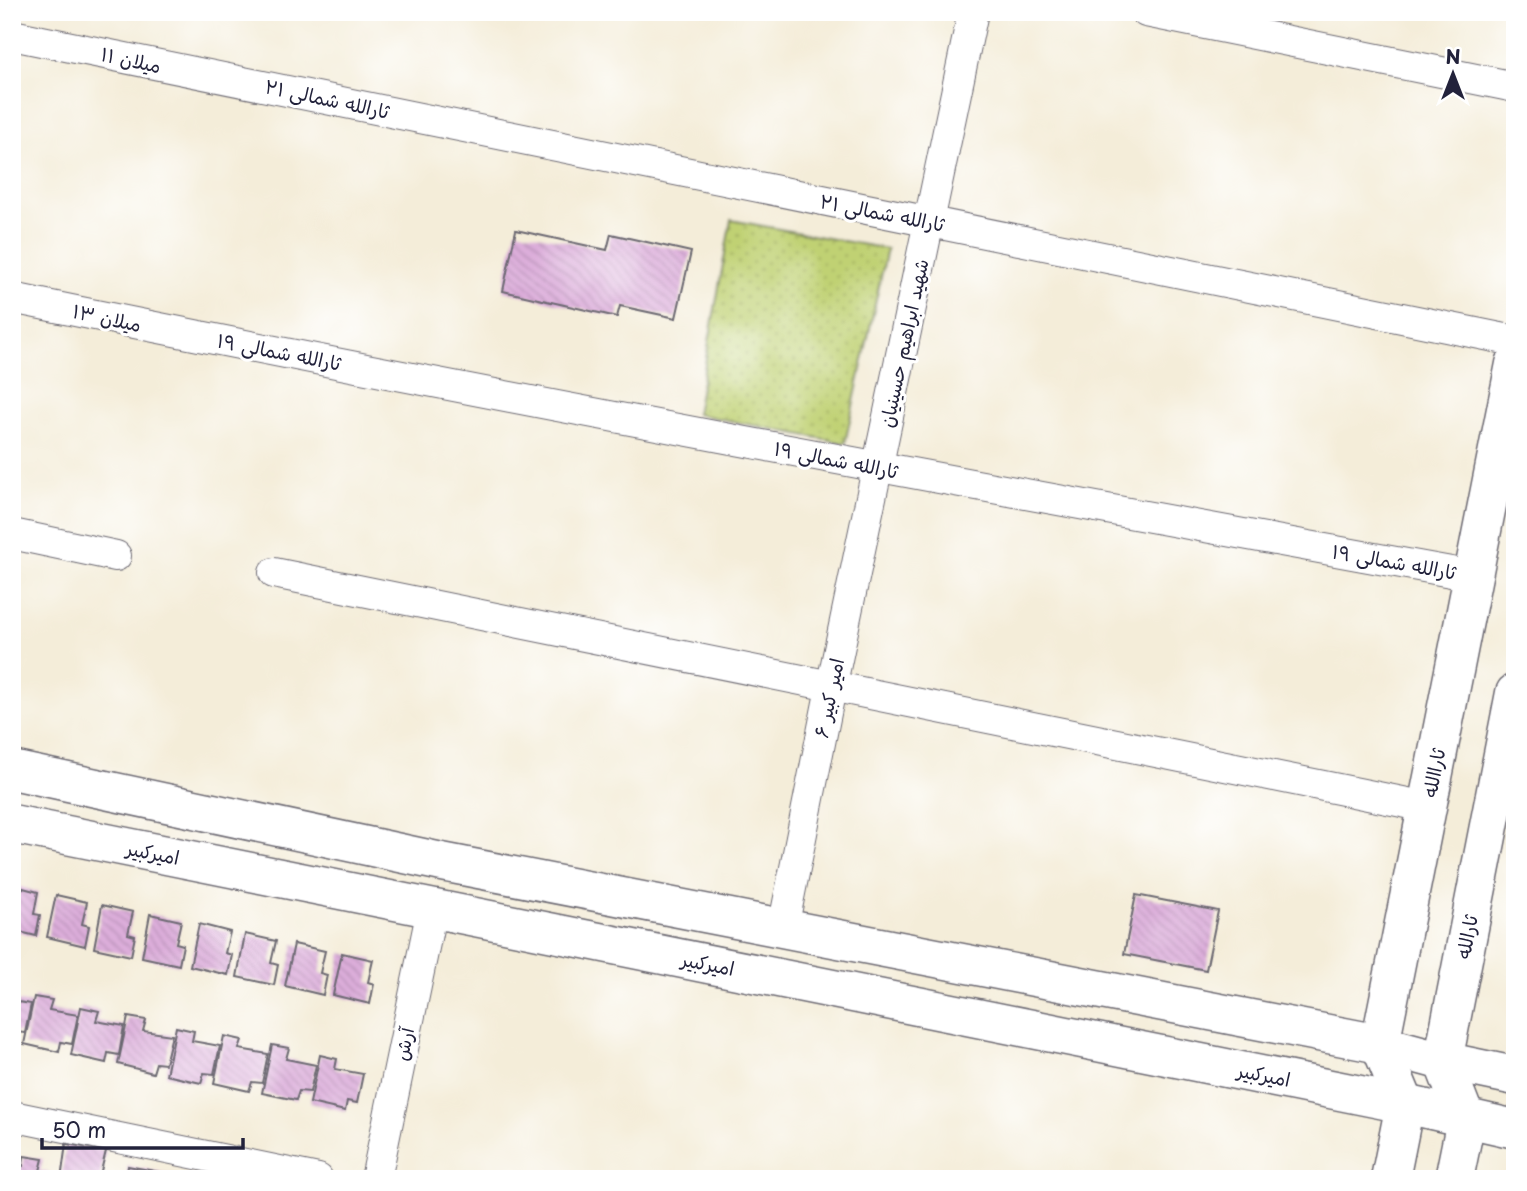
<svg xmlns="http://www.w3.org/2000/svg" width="1527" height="1191" viewBox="0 0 1527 1191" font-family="'Playpen Sans','Playpen Sans Arabic',sans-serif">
<defs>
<pattern id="green-dots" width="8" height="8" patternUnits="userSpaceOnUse" patternTransform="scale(1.75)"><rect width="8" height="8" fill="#c0d173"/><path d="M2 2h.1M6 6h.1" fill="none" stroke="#a5b364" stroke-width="1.8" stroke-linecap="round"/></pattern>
<pattern id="building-back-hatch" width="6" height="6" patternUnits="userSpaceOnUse" patternTransform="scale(1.75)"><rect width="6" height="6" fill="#dcadda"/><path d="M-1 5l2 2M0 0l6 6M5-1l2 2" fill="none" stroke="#bc95bc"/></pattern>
</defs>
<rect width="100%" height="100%" fill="#fff"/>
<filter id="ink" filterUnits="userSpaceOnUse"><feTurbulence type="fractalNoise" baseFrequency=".0143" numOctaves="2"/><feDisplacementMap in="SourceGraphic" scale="14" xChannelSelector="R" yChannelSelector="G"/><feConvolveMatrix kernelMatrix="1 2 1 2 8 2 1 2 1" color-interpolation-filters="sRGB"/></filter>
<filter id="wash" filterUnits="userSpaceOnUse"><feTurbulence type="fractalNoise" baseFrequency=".00686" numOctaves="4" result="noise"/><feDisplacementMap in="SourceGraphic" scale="28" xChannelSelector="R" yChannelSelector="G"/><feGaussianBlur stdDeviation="1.57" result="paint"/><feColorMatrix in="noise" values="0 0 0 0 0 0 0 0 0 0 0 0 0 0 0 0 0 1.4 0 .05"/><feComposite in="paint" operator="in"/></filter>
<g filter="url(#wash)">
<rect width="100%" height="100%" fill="#f4edd9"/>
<path fill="url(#green-dots)" stroke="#717a57" stroke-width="2" d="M731 220 887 249 845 443 696 414Z"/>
<g id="blocks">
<g fill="url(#building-back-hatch)">
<path d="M516 230 607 250 611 234 691 252 676 318 620 306 617 317 503 291Z"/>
<path d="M12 885 38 892 34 914 40 915 36 936 12 930Z"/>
<path d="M56 895 87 902 82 924 89 926 85 946 47 937Z"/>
<path d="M1136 895 1218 911 1206 970 1124 954Z"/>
<path d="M102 905 133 912 128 934 135 936 131 956 94 948Z"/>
<path d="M150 914 181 921 176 943 183 945 179 965 142 957Z"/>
<path d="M199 924 230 932 225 953 232 955 228 975 190 966Z"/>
<path d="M245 934 276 941 271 963 278 965 274 985 237 977Z"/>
<path d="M294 944 325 951 320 973 327 975 323 995 285 986Z"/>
<path d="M342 953 373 960 368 982 374 984 370 1004 333 995Z"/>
<path d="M34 997 52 1000 49 1010 78 1015 72 1044 61 1042 59 1052 24 1044Z"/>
<path d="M12 1001 31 1004 25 1033 15 1032 13 1037Z"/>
<path d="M81 1007 99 1011 96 1021 124 1026 119 1055 108 1053 106 1063 71 1055Z"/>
<path d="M128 1017 146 1020 143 1031 172 1035 165 1064 156 1063 153 1073 118 1064Z"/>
<path d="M176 1027 194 1031 192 1041 220 1046 214 1074 204 1073 201 1083 166 1075Z"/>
<path d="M224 1036 242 1040 239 1049 268 1054 262 1083 252 1082 249 1091 214 1083Z"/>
<path d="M272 1045 289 1048 286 1059 316 1065 310 1092 299 1091 296 1100 262 1093Z"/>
<path d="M320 1055 337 1059 335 1069 363 1074 357 1103 347 1101 345 1111 310 1103Z"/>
<path d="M66 1144 106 1151 99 1179H61Z"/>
<path d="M24 1156 43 1159 40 1171 49 1172 50 1179H12V1166H23Z"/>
<path d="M128 1166 176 1175 175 1179H126Z"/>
<path d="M214 1173 239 1177V1179H213Z"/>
</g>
</g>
</g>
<g filter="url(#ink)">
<use href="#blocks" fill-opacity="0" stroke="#6c6972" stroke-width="2"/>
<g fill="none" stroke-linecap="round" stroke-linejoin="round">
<defs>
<g id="street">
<path d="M1146 12 1515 87"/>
<path d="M12 35 1515 341"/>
<path d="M12 298C498 398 985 487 1473 576"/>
<path d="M12 534 116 556"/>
<path d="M274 573 1427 807"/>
<path d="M783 928 831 688 973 12"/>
<path d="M12 1116 318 1179"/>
<path d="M376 1179 432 909"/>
</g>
<g id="secondary">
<path d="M12 770 442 862 1380 1044 1443 1061 1515 1076"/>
<path d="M12 824 1405 1104 1515 1129"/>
<path d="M1390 1179 1405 1104 1380 1044 1515 364"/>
<path d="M1454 1179 1466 1120 1443 1061 1515 693"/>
</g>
</defs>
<use href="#street" stroke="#6c6972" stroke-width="32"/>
<use href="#secondary" stroke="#6c6972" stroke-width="41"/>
<use href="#street" stroke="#fff" stroke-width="30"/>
<use href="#secondary" stroke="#fff" stroke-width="38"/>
</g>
</g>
<g text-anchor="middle" stroke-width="6" stroke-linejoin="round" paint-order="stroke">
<g font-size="19" fill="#22223b" stroke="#fff">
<text transform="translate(131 60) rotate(12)" y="7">میلان ۱۱</text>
<text transform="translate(327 99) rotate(12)" y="7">ثارالله شمالی ۲۱</text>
<text transform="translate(882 213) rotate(11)" y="7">ثارالله شمالی ۲۱</text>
<text transform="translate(107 318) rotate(12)" y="7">میلان ۱۳</text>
<text transform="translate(904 343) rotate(-78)" y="7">شهید ابراهیم حسینیان</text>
<text transform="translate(279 352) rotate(11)" y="7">ثارالله شمالی ۱۹</text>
<text transform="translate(836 460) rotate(11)" y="7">ثارالله شمالی ۱۹</text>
<text transform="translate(1394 562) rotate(10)" y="7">ثارالله شمالی ۱۹</text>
<text transform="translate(829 698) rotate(-78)" y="7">امیر کبیر ۶</text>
<text transform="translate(1434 773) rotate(-79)" y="7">ثاراالله</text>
<text transform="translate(153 853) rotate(11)" y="7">امیرکبیر</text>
<text transform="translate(1467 937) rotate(-79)" y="7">ثارالله</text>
<text transform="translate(708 964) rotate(11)" y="7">امیرکبیر</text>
<text transform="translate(404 1044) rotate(-78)" y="7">آرش</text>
<text transform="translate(1264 1075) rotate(11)" y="7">امیرکبیر</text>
</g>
</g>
<rect width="1527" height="1191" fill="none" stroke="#fff" stroke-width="42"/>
<g transform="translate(1453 74)" stroke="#ffffff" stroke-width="5" paint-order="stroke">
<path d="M0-5L12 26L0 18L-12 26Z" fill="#22223b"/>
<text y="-10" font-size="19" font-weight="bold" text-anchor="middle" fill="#22223b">N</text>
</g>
<path d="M42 1138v10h201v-10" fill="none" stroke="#22223b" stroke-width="3.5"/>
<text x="52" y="1138" font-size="21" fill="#22223b" stroke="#ffffff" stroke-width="5" paint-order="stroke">50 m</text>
</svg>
